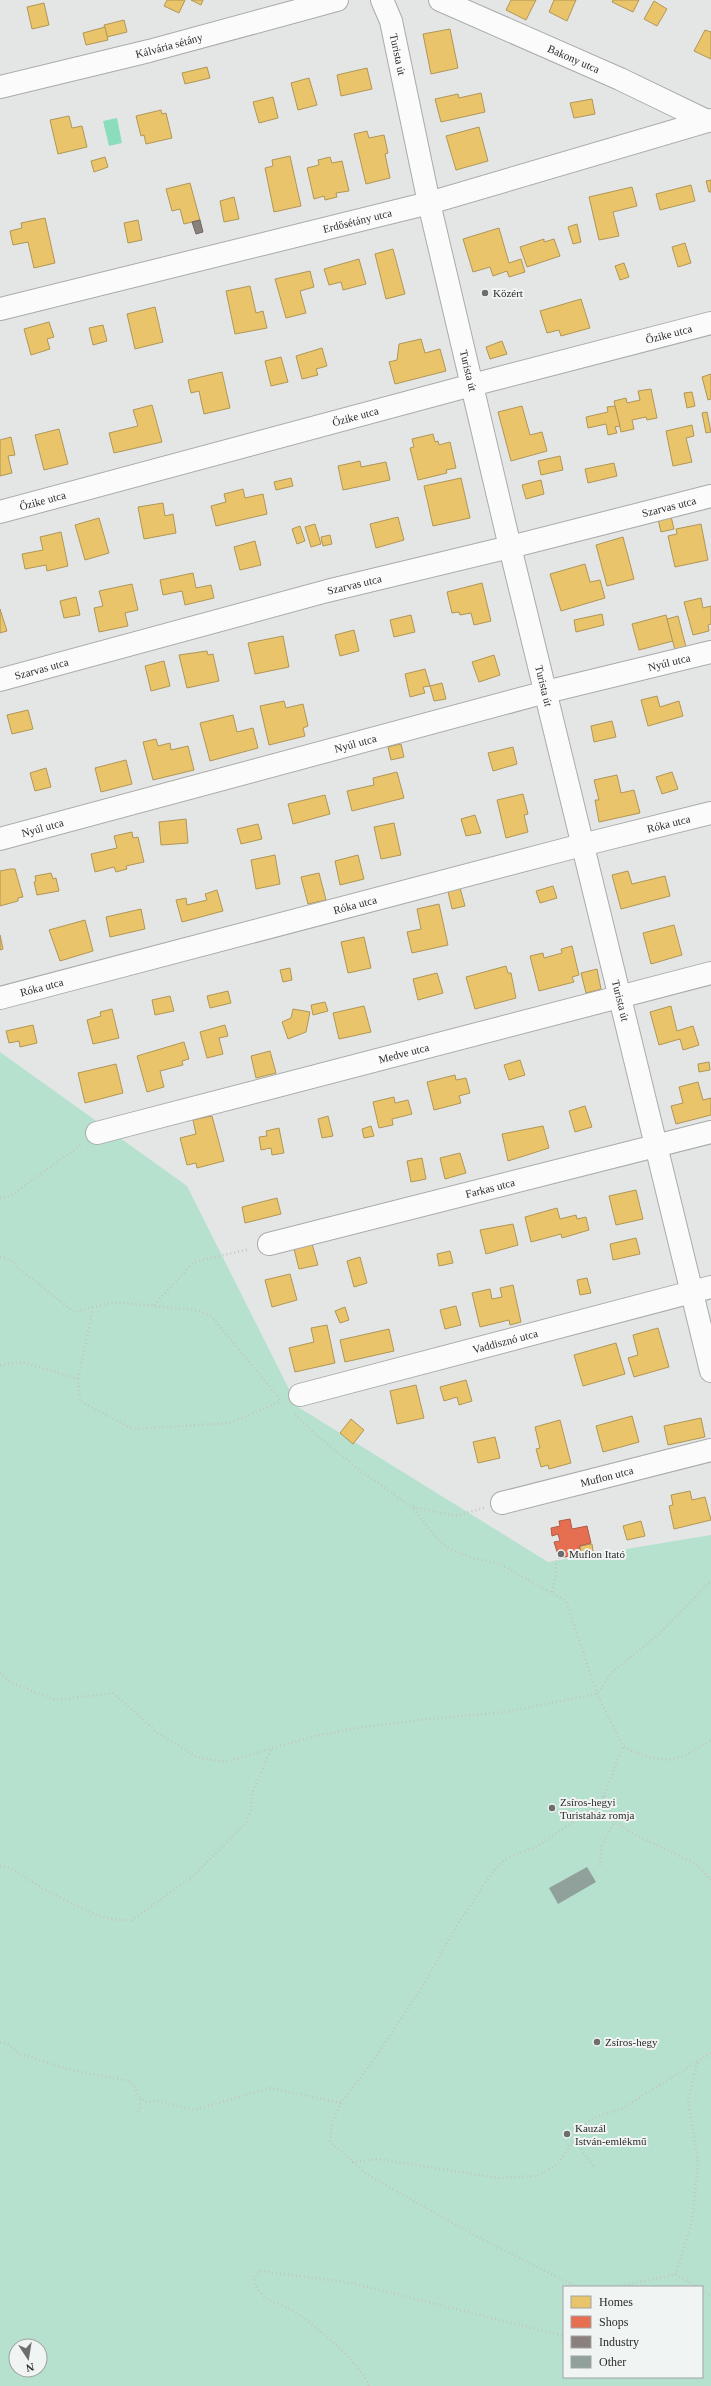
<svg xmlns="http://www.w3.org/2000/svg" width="711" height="2386" viewBox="0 0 711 2386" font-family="Georgia,serif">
<rect width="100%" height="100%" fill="#e4e6e5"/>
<path fill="#b5e1ce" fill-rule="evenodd" d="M0 1052 187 1186 298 1407 548 1562 711 1535V2386H0ZM564 2287H702V2377H564ZM16 2346H40V2370H16Z"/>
<path fill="#8cddbe" d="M117 118 122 143 109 146 103 121Z"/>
<g fill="#e9c46a" stroke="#b09657">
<path d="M167 0H185L179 13 164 6Z"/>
<path d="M191 0H203L201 5Z"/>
<path d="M511 0H536L526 20 506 10Z"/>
<path d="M554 0H576L567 21 549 12Z"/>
<path d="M613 0H639L633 12 612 2Z"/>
<path d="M654 1 667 9 657 26 644 19Z"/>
<path d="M44 3 49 25 32 29 27 7Z"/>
<path d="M124 20 127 32 107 37 104 25Z"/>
<path d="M105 27 108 40 86 45 83 33Z"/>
<path d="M450 29 458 68 431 74 423 34Z"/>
<path d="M705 30 711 32V59L694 51Z"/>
<path d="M207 67 210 78 185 84 182 73Z"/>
<path d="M367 68 372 89 341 96 337 75Z"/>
<path d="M309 78 317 105 298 110 291 83Z"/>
<path d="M481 93 485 112 441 122 435 99 458 94 459 98Z"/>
<path d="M273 97 278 118 259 123 253 102Z"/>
<path d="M592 99 595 114 574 118 570 103Z"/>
<path d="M161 110 162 114 166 113 172 138 146 144 144 135 141 136 136 116Z"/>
<path d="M69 116 72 128 82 126 87 147 58 154 50 120Z"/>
<path d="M479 127 488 161 456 170 446 136Z"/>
<path d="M367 131 369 138 384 135 388 153 385 154 390 178 366 184 354 134Z"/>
<path d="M290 156 301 206 274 212 265 168 273 166 272 160Z"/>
<path d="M105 157 108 167 94 172 91 161Z"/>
<path d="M330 157 332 163 342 161 349 191 336 193 337 197 325 200 324 196 314 199 307 168 319 165 318 160Z"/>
<path d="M711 180V192H709L706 181Z"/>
<path d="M190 183 200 220 184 224 180 209 172 211 166 189Z"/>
<path d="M691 185 695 201 660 210 656 194Z"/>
<path d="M632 187 637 206 613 212 619 236 599 240 589 197Z"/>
<path d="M234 197 239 219 224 222 220 201Z"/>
<path d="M45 218 55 263 34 268 28 242 13 245 10 231 22 228 21 223Z"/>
<path d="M138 220 142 240 128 243 124 223Z"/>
<path d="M577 224 581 242 573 244 568 227Z"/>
<path d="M499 228 509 263 521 259 525 272 509 277 507 271 493 276 490 267 473 272 463 239Z"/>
<path d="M544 239V242L554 239 560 256 527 267 520 247Z"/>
<path d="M685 243 691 263 678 267 672 247Z"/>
<path d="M393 249 405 294 386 299 375 254Z"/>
<path d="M359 259 366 284 343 290 341 282 329 285 324 269Z"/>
<path d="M624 263 629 277 620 280 615 266Z"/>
<path d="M310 271 314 287 300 291 306 313 286 318 275 279Z"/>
<path d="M250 286 256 313 263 311 267 328 235 334 226 291Z"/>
<path d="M581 299 590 328 561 336 559 330 547 333 540 311Z"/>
<path d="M155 307 163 342 135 349 127 314Z"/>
<path d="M49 322 54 337 47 339 50 349 31 355 24 329Z"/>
<path d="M103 325 107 341 93 345 89 328Z"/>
<path d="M421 339 425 353 440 349 446 371 395 384 389 362 397 360 399 344Z"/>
<path d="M502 341 507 354 490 359 486 347Z"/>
<path d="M322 348 327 366 316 369 318 375 302 379 296 356Z"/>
<path d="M281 357 288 382 271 386 265 361Z"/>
<path d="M222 372 230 408 204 414 199 391 191 393 188 380Z"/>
<path d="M711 374V399L708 400 702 377Z"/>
<path d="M651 389 657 418 647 420 646 417 632 420 634 429 621 432 614 401 626 398 627 403 640 400 638 391Z"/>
<path d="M692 392 695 406 687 408 684 393Z"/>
<path d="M152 405 162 442 114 453 109 433 138 426 133 410Z"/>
<path d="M522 406 530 435 542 432 547 451 511 461 498 412Z"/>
<path d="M615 406 620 426 615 427 617 433 608 435 606 424 588 428 586 417 608 412 607 407Z"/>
<path d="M707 412 711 432 706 433 702 413Z"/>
<path d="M692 425 694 436 686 438 692 462 673 466 666 431Z"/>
<path d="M59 429 68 464 44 470 35 435Z"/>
<path d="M433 434 435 442 438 441 439 445 450 442 456 468 446 470 447 473 418 480 410 448 414 447 412 439Z"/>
<path d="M11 437 15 455 8 456 12 473 0 476V440Z"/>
<path d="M560 456 563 470 541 475 538 461Z"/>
<path d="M360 461 361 467 386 462 390 480 343 490 338 466Z"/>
<path d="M614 463 617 476 588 483 585 469Z"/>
<path d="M291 478 293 486 276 490 274 482Z"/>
<path d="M461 478 470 518 433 526 424 486Z"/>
<path d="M541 480 544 494 526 499 522 485Z"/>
<path d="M243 489 245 498 263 494 267 514 216 526 211 506 226 502 224 494Z"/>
<path d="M163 503 165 516 173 514 176 533 144 539 138 507Z"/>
<path d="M670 512 674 529 661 532 657 515Z"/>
<path d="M398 517 404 540 376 548 370 524Z"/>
<path d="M99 518 109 553 85 560 75 525Z"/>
<path d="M315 524 321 544 311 547 305 527Z"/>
<path d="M701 524 708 560 675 567 668 536 677 534 676 529Z"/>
<path d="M300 526 305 541 297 544 292 529Z"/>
<path d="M61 532 68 566 47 571 46 565 25 569 22 554 43 550 40 537Z"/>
<path d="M330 535 332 544 323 546 321 537Z"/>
<path d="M623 537 634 579 607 586 596 545Z"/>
<path d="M255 541 261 565 240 570 234 547Z"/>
<path d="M585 564 590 582 600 580 605 598 561 611 550 574Z"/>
<path d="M193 573 196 588 211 585 214 598 185 605 182 591 163 595 160 580Z"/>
<path d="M482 583 491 621 474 625 471 613 460 615 459 612 452 613 447 592Z"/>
<path d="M132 584 138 610 125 613 128 626 99 632 94 608 103 606 99 591Z"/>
<path d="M76 597 80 615 64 618 60 601Z"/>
<path d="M701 598 703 608 711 606V624L708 625 709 631 693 635 684 602Z"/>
<path d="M0 609 7 631 0 633Z"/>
<path d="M602 614 604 625 576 632 574 620Z"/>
<path d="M411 615 415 632 394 637 390 620Z"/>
<path d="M666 615 673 641 639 650 632 624Z"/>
<path d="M678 616 687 651 676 654 667 619Z"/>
<path d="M354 630 359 651 340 656 335 635Z"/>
<path d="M283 636 289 667 255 674 248 643Z"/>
<path d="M207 651 208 655 213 654 219 681 187 688 179 655Z"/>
<path d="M494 655 500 675 479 682 472 662Z"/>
<path d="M164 661 170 686 151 691 145 666Z"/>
<path d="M425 669 430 686 423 687 425 693 410 697 405 674Z"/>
<path d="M442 683 446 699 434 701 430 686Z"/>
<path d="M657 696 660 707 679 701 683 716 648 726 641 700Z"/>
<path d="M284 701 286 708 303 704 308 726 303 728 305 736 269 745 260 706Z"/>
<path d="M28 710 33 729 12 734 7 715Z"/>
<path d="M233 715 237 732 253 728 258 748 210 761 200 723Z"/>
<path d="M612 721 616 737 594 742 591 726Z"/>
<path d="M156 739 158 746 170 743 171 750 188 746 194 770 153 780 143 742Z"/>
<path d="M401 744 404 757 391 760 388 747Z"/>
<path d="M513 747 517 764 493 771 488 753Z"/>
<path d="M126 760 132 784 101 792 95 768Z"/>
<path d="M46 768 51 787 35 791 30 773Z"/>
<path d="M397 772 404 798 352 811 347 791 374 785 373 778Z"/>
<path d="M672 772 678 789 662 794 656 777Z"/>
<path d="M617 775 621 793 634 790 640 813 599 822 595 800H599L594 780Z"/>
<path d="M523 794 528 814 524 815 528 832 506 838 497 800Z"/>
<path d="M325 795 330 814 293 824 288 804Z"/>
<path d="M475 815 481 833 466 836 461 819Z"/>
<path d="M186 819 188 843 161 845 159 822Z"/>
<path d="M394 823 401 855 381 859 374 827Z"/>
<path d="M258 824 262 839 241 844 237 829Z"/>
<path d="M132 832 133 838 138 837 144 862 126 866 127 869 116 872 114 867 95 872 91 854 117 848 114 836Z"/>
<path d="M275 855 280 884 256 889 251 860Z"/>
<path d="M358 855 364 879 340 885 335 861Z"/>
<path d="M10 869H15L23 897 18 898V901L0 906V871Z"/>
<path d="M628 871 632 884 665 876 670 896 621 909 612 875Z"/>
<path d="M51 873 53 879 56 878 59 891 37 895 34 882 36 881 35 876Z"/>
<path d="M319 873 326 900 308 904 301 877Z"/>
<path d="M459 884 465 906 452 909 447 887Z"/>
<path d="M553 886 557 898 540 903 536 891Z"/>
<path d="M217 890 223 911 182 922 176 900 186 898 187 905 207 900 205 894Z"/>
<path d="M439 904 448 945 412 953 407 932 421 929 417 909Z"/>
<path d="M141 909 145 929 110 937 106 917Z"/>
<path d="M85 920 93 951 60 961 49 930Z"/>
<path d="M674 925 682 955 651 964 643 933Z"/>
<path d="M0 935 3 949 0 950Z"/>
<path d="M364 937 371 968 348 973 341 942Z"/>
<path d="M572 946 579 975 572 977 574 982 539 991 530 956 543 953 544 958 562 953 561 949Z"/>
<path d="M506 966 508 973H511L516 998 475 1009 466 977Z"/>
<path d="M290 968 292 980 283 982 280 970Z"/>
<path d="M597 969 601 989 586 993 581 973Z"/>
<path d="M437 973 443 993 418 1000 413 979Z"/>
<path d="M228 991 231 1003 210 1008 207 996Z"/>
<path d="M170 996 174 1011 155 1015 152 1000Z"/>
<path d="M325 1002 328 1011 313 1015 311 1005Z"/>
<path d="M364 1006 371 1032 339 1039 333 1013Z"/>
<path d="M671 1006 677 1031 693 1026 699 1045 683 1050 680 1039 659 1045 650 1012Z"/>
<path d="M112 1009 119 1038 93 1044 87 1020 101 1016 100 1012Z"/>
<path d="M293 1009 310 1012 306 1032 288 1039 282 1022 291 1018Z"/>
<path d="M33 1025 37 1043 20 1047 19 1041 9 1043 6 1031Z"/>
<path d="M225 1025 228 1036 219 1038 223 1054 207 1058 200 1032Z"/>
<path d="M184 1042 189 1059 182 1061 183 1065 160 1071 164 1087 147 1092 137 1056Z"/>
<path d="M270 1051 276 1073 256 1078 251 1056Z"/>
<path d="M520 1060 525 1075 509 1080 504 1065Z"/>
<path d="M709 1062 710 1070 699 1072 698 1064Z"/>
<path d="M116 1064 123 1093 85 1103 78 1073Z"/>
<path d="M455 1075 456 1080 466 1078 470 1093 459 1096 461 1103 434 1110 427 1082Z"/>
<path d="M698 1082 703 1100 711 1098V1115L676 1124 671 1106 683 1103 679 1087Z"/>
<path d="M394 1097 395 1103 408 1100 412 1114 392 1119 393 1125 379 1128 373 1102Z"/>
<path d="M585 1106 592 1127 575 1132 569 1111Z"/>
<path d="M212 1116 224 1161 197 1168 196 1163 187 1165 180 1138 196 1134 193 1120Z"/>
<path d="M328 1116 333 1136 322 1138 318 1119Z"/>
<path d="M371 1126 374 1136 364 1138 362 1129Z"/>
<path d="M543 1126 549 1148 508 1161 502 1134Z"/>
<path d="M279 1128 284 1153 272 1155 271 1148 261 1150 259 1137 267 1136 266 1131Z"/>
<path d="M460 1153 466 1173 445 1179 440 1158Z"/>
<path d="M422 1158 426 1179 411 1182 407 1161Z"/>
<path d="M636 1190 643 1219 616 1225 609 1196Z"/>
<path d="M277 1198 281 1214 245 1223 242 1207Z"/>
<path d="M557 1208 560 1219 576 1215 577 1219 586 1217 589 1230 562 1238 561 1234 531 1242 525 1217Z"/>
<path d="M513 1224 518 1245 486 1254 480 1230Z"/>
<path d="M636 1238 640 1254 613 1260 610 1244Z"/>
<path d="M311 1240 318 1265 299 1269 293 1245Z"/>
<path d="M450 1251 453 1263 439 1266 437 1254Z"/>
<path d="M360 1257 367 1283 354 1287 347 1261Z"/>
<path d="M290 1274 297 1300 272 1307 265 1280Z"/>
<path d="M587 1278 591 1293 580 1295 577 1280Z"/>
<path d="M513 1285 521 1322 510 1325 509 1320 480 1327 472 1293 490 1289 492 1299 502 1297 500 1288Z"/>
<path d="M456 1306 461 1325 445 1329 440 1310Z"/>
<path d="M345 1307 349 1320 340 1323 335 1311Z"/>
<path d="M327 1325 335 1363 295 1372 289 1348 314 1342 311 1328Z"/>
<path d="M658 1328 669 1367 634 1377 628 1358 638 1355 633 1335Z"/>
<path d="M389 1329 394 1351 345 1362 340 1340Z"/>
<path d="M616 1343 625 1374 583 1386 574 1355Z"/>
<path d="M466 1380 472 1401 459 1405 457 1397 444 1401 440 1387Z"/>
<path d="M416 1385 424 1418 397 1424 390 1391Z"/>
<path d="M632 1416 639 1442 603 1452 596 1426Z"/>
<path d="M701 1418 705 1437 668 1445 664 1426Z"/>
<path d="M351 1419 364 1430 353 1444 340 1433Z"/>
<path d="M560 1420 571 1463 549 1469 548 1465 541 1467 536 1449 540 1448 535 1427Z"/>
<path d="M495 1437 500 1458 478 1463 473 1442Z"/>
<path d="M690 1491 692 1500 705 1497 711 1520 674 1529 669 1506 673 1505 671 1495Z"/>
<path d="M641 1521 645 1536 627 1540 623 1526Z"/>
<path d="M592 1544 594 1557 582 1558 580 1546Z"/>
</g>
<path fill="#e76f51" stroke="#af5b46" d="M570 1519 572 1529 587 1526 591 1543 579 1546 581 1554 559 1558 554 1542 560 1541 558 1534 552 1536 551 1528 560 1526 559 1521Z"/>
<path fill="#8a817c" stroke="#6e6864" d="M200 220 203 232 196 234 192 222Z"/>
<path fill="#8fa19a" d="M587 1867 596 1882 558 1904 549 1888Z"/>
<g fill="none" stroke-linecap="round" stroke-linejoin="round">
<defs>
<g id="minor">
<path id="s1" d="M382 0 391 21 429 203 510 547 711 1371"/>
<path id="s2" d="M440 0 620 79 707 121"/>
<path id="s3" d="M0 87 149 51 337 0"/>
<path id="s4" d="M0 309 429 203 711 120"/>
<path id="s5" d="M0 512 472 385 711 323"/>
<path id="s6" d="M0 680 327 591 510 547 711 496"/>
<path id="s7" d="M0 839 546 692 711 652"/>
<path id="s8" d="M0 998 582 845 711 813"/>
<path id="s9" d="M97 1133 711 973"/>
<path id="s10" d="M269 1244 711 1132"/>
<path id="s11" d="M300 1395 711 1287"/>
<path id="s12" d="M502 1503 711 1450"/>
</g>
</defs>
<use href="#minor" stroke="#a9abaa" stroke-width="24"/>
<g stroke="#c4c5c4" stroke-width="2.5" stroke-dasharray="1 3" stroke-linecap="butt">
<path d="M0 1198 10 1196 82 1144"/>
<path d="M0 1257 11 1260 18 1268 74 1312 114 1302 195 1310 211 1316 280 1399"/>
<path d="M154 1305 194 1262 250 1249"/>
<path d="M0 1365 22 1362 78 1379 80 1401 133 1429 230 1423 282 1401"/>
<path d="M78 1379 93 1309"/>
<path d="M295 1414 315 1434 362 1472 412 1507 437 1539 447 1547 469 1557 500 1564 566 1601 597 1694 623 1746C630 1751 638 1753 646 1756 674 1765 687 1755 711 1740"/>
<path d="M413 1507 455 1516 484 1508"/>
<path d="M552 1592 556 1575V1560"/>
<path d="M0 1673 10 1682 55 1700 113 1693 158 1733 197 1757 225 1762 315 1736 358 1728 418 1720 505 1712 597 1694 612 1672 658 1635 711 1581"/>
<path d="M604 1796 615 1821 633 1834 696 1864 711 1880"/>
<path d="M0 1866 10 1868 44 1889 98 1916 118 1920H132L193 1876 246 1823 251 1810 252 1793 271 1750"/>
<path d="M600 1866 602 1846 615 1821"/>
<path d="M0 2042 8 2044 20 2054 71 2070 129 2081 135 2087 137 2095 146 2102 158 2101 194 2110 270 2088 341 2103"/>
<path d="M138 2112 140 2109V2099"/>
<path d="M574 2139 595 2168"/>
<path d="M352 2162 378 2159 499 2178 538 2176 558 2164 581 2128 594 2117 621 2109 711 2053"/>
<path d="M577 2287 476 2236 368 2175 330 2142 332 2122 341 2103 373 2061 426 1981 457 1925 495 1869 507 1858 538 1846 593 1808 604 1795 623 1746"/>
<path d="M617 2287 676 2274"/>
<path d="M697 2287 676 2274 692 2221 698 2162 688 2101 698 2060"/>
<path d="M702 2290 711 2296"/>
<path d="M369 2386C364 2367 310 2319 291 2310 272 2300 260 2301 253 2278L261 2271 352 2283 564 2336"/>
</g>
<use href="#minor" stroke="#fbfbfb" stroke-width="22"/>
</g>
<g fill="#6c6d6c" stroke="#f0f4f2" stroke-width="1.5">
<circle cx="485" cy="293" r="4"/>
<circle cx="561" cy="1554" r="4"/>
<circle cx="552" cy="1808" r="4"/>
<circle cx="597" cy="2042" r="4"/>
<circle cx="567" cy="2134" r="4"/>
</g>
<g text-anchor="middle" stroke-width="4" stroke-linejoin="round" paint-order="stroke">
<g font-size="11" fill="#2b2c2b" stroke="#f0f4f2">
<text dy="4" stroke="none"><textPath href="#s3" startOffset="174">Kálvária sétány</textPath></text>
<text dy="4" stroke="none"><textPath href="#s1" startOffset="57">Turista út</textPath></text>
<text dy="4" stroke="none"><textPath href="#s2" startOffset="146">Bakony utca</textPath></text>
<text dy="4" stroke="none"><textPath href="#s4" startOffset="368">Erdősétány utca</textPath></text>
<text dy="4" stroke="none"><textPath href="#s5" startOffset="692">Őzike utca</textPath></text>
<text dy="4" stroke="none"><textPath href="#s1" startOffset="381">Turista út</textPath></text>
<text dy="4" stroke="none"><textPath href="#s5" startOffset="368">Őzike utca</textPath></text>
<text dy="4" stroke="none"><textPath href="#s5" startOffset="44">Őzike utca</textPath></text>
<text dy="4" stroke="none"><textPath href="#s6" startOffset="691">Szarvas utca</textPath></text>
<text dy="4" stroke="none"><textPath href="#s6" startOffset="367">Szarvas utca</textPath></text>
<text dy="4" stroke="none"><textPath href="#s7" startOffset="692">Nyúl utca</textPath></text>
<text dy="4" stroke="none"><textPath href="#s6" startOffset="43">Szarvas utca</textPath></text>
<text dy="4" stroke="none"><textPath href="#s1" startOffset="705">Turista út</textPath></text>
<text dy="4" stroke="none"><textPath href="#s7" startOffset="368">Nyúl utca</textPath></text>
<text dy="4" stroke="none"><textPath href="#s8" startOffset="691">Róka utca</textPath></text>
<text dy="4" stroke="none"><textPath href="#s7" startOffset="44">Nyúl utca</textPath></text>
<text dy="4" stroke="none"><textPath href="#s8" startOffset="367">Róka utca</textPath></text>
<text dy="4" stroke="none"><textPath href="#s8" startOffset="43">Róka utca</textPath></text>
<text dy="4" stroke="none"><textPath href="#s1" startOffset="1029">Turista út</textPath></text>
<text dy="4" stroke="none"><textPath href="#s9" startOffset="317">Medve utca</textPath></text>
<text dy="4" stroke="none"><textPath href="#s10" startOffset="228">Farkas utca</textPath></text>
<text dy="4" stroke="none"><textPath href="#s11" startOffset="212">Vaddisznó utca</textPath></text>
<text dy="4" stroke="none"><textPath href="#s12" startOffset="108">Muflon utca</textPath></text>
</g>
<g font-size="11" fill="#2b2c2b" stroke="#f0f4f2" text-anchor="start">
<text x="493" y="297">Közért</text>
<text x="569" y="1558">Muflon Itató</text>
<text x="560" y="1806">Zsíros-hegyi<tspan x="560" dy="13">Turistaház romja</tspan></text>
<text x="605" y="2046">Zsíros-hegy</text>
<text x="575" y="2132">Kauzál<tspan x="575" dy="13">István-emlékmű</tspan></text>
</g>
</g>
<rect x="563" y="2286" width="140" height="92" fill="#f0f4f2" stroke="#a1a4a2"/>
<rect x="571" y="2296" width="20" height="12" fill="#e9c46a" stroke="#a1a4a2"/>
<text x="599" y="2306" font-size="12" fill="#2b2c2b">Homes</text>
<rect x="571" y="2316" width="20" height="12" fill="#e76f51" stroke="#a1a4a2"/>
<text x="599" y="2326" font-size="12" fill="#2b2c2b">Shops</text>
<rect x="571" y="2336" width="20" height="12" fill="#8a817c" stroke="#a1a4a2"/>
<text x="599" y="2346" font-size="12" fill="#2b2c2b">Industry</text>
<rect x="571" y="2356" width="20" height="12" fill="#8fa19a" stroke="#a1a4a2"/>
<text x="599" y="2366" font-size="12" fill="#2b2c2b">Other</text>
<g transform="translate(28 2358) rotate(168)"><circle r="19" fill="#f0f4f2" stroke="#a1a4a2"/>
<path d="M0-3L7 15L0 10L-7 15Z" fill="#6c6d6c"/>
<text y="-6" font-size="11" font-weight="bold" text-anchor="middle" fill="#2b2c2b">N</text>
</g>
</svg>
